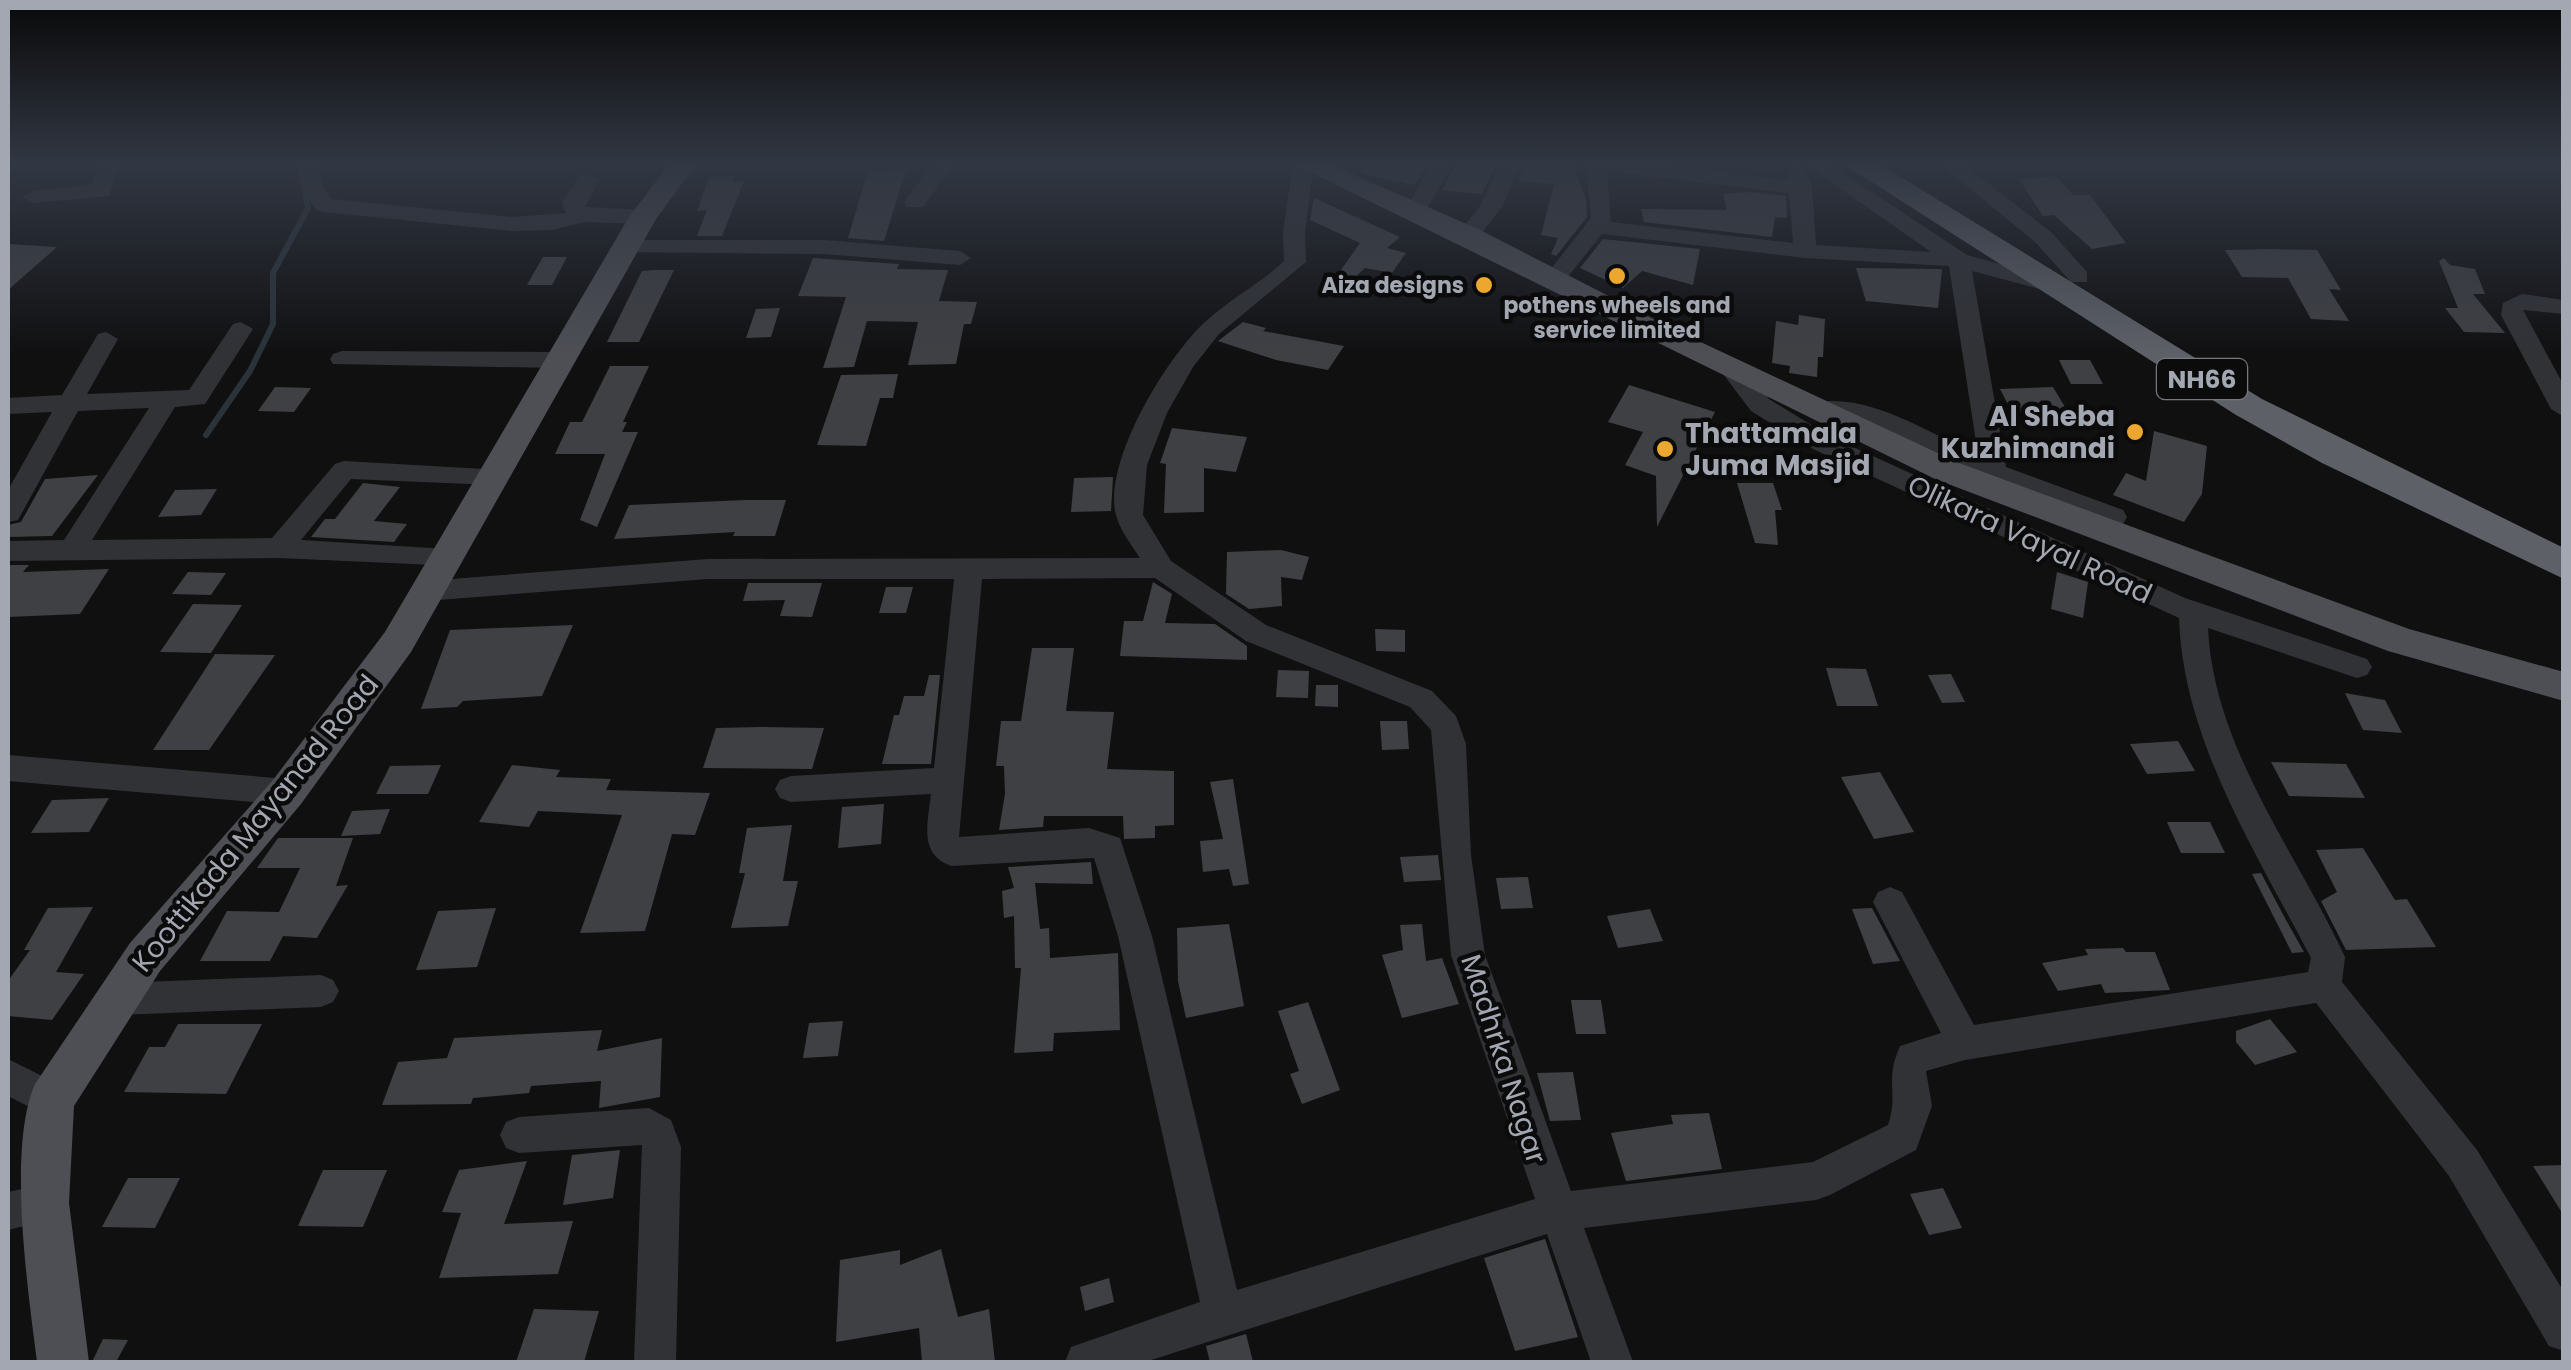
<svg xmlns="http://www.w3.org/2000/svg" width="2571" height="1370" viewBox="0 0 2571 1370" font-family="Poppins,sans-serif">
<rect width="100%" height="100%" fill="#101011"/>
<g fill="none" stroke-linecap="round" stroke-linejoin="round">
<path stroke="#2a3339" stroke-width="6" d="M206 435 250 371 273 324V273L308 208 304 185"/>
</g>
<g fill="#3f4044">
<path d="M1362 163H1428L1415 185 1361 174Z"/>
<path d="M1457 163H1496L1482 194 1442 190Z"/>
<path d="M1525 163H1573L1586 200 1587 217 1556 256 1551 254 1558 238 1541 235 1554 184 1518 181Z"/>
<path d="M906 170 884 241 848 238 868 171Z"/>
<path d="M734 176 732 182 744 181 722 236H697L707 210 697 211 709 177Z"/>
<path d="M2056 176 2073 195H2090L2126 243 2092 249 2054 215 2043 216 2019 179Z"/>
<path d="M1749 192 1786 196 1787 218 1775 217 1772 237 1644 222 1641 209 1727 210 1723 194Z"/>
<path d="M1314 198 1400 237 1387 248 1406 253 1392 273 1365 268 1334 296 1327 290 1360 243 1310 220Z"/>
<path d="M1603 239 1700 249 1693 285 1642 271 1623 288 1580 268Z"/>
<path d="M8 244 57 247 8 290Z"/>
<path d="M2269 249 2317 250 2341 290 2329 289 2349 321 2311 319 2288 278 2242 277 2225 250Z"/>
<path d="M543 257H567L552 285H527Z"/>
<path d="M813 258 899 264 897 269 948 270 939 301 977 302 971 324H964L956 364 908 365 918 322 867 321 854 367 823 368 846 297 798 296Z"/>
<path d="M2444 258 2450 265 2475 269 2485 294H2473L2505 333 2464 332 2445 308H2458L2439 261Z"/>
<path d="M1856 268 1942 269 1938 308 1866 301Z"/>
<path d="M655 270H674L639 342H607L642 271Z"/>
<path d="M780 308 771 337 746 338 756 309Z"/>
<path d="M1799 315 1825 319 1823 357H1818L1817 377 1789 373 1790 366 1772 363 1776 321 1798 325Z"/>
<path d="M1243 322 1266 328 1263 331 1344 346 1328 370 1276 360 1218 341Z"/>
<path d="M2059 360H2090L2103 384H2071Z"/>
<path d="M610 366H649L623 422H627L622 432H638L597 527 580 520 605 454H555L570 422H582Z"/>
<path d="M898 374 893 398H880L866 446 817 445 841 375Z"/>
<path d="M1629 385 1715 412 1657 527 1656 476 1625 465 1643 432 1608 422Z"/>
<path d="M275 387 311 388 294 412 258 411Z"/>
<path d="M2053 387 2068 412H2012L2000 389Z"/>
<path d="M1172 428 1247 437 1236 472 1204 468V512L1164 513 1166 464 1160 463Z"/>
<path d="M2154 431 2207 446 2202 494 2184 522 2113 495 2126 473 2146 481Z"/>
<path d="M98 475 52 536 8 537V525L21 522 45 479Z"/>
<path d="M1113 477 1111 511 1071 512 1074 478Z"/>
<path d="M363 483 400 487 374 521 407 524 394 542 311 537 325 519H335Z"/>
<path d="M1737 483H1773L1782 510H1775L1778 545 1755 543Z"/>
<path d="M217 489 201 515 158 517 175 490Z"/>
<path d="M746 500H786L775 536H733L735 532 614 539 629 505Z"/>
<path d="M1281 550 1309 557 1302 580 1281 577 1282 606 1249 609 1226 594 1227 552Z"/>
<path d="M8 565H29L23 572 109 569 80 614 8 617Z"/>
<path d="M188 572 226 573 211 595 172 594Z"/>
<path d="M2057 572 2088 582 2083 618 2051 609Z"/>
<path d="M1153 582 1172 594 1165 623 1215 624 1247 646V660L1120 656 1124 621H1143Z"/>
<path d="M748 583H822L812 617 780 616 785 600 743 601Z"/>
<path d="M886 587H913L906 613H879Z"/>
<path d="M193 604 242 605 211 653 160 652Z"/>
<path d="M573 625 542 696 463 701 457 707 421 709 450 630Z"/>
<path d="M1375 629 1405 630V652L1376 651Z"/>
<path d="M1032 648H1074L1066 711 1114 712 1107 769 1174 771V825L1155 826V838L1124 839 1123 816H1044L1043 827 999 830 1005 794 1004 766H996L1001 721H1021Z"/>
<path d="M215 654 275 655 209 750H153Z"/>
<path d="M1826 668 1866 669 1878 706H1837Z"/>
<path d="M1278 670 1309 671 1308 698 1276 697Z"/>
<path d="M1951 674 1965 702 1942 703 1928 675Z"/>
<path d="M929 675H940L931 764H882L894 715H899L904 696H924Z"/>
<path d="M1316 685H1338V707L1315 706Z"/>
<path d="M2345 693 2385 700 2402 733 2363 730Z"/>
<path d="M1380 721H1407L1409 749 1382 750Z"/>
<path d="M716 728 760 727 824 728 812 769 703 768Z"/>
<path d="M2178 741 2195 771 2147 774 2130 744Z"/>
<path d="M2271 762 2346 764 2365 798 2289 796Z"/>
<path d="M441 765 428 794H376L390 766Z"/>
<path d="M512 765 560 770 556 777 611 779 606 790 710 793 695 835 672 834 645 931 580 933 622 815 538 811 529 827 479 822Z"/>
<path d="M1880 772 1914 832 1874 839 1841 777Z"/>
<path d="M1233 779 1249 884 1233 886 1229 869 1203 872 1200 841 1223 839 1210 782Z"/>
<path d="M109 798 89 832 31 833 52 800Z"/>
<path d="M884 804 881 844 838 848 842 807Z"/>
<path d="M390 809 380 834 341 836 352 811Z"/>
<path d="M2167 822H2210L2225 853H2181Z"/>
<path d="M792 825 783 881H798L788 926 731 928 745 873H739L747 828Z"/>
<path d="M278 838H353L336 886 348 885 317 938 283 936 270 961H200L227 911 279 912 300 868H257Z"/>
<path d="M2363 848 2395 900 2407 899 2436 947 2346 950 2321 901 2337 892 2316 850Z"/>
<path d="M1438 855 1441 880 1404 882 1400 857Z"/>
<path d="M1091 862 1093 884 1035 883 1040 929 1049 928 1050 958 1118 953 1120 1030 1054 1033 1053 1051 1014 1053 1021 968H1015L1014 916 1004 918 1002 891 1014 888 1008 867Z"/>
<path d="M2261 873 2286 920 2304 952 2292 953 2252 874Z"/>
<path d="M1528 877 1533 908 1501 909 1496 878Z"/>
<path d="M93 907 56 972 84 974 52 1020 8 1016V981L30 950H24L48 908Z"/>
<path d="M496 908 477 967 416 970 438 911Z"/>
<path d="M1872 908 1900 961 1873 964 1852 909Z"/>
<path d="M1650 909 1663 941 1618 948 1607 916Z"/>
<path d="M1229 924 1244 1006 1186 1018 1178 981 1177 928Z"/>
<path d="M1422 924 1426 961 1442 958 1459 1004 1402 1018 1382 955 1403 950 1400 925Z"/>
<path d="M2123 948 2126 952H2155L2170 990 2105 993 2101 984 2058 991 2042 963 2088 955 2085 949Z"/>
<path d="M1571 1000H1601L1606 1034H1576Z"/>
<path d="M1308 1002 1340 1090 1302 1104 1290 1074 1299 1071 1278 1011Z"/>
<path d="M2270 1019 2297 1052 2255 1065 2236 1042V1031Z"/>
<path d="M843 1021 838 1056 803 1058 809 1023Z"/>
<path d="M178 1024H262L226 1094 124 1092 149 1047H165Z"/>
<path d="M602 1030 597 1051 662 1038 660 1097 599 1108 601 1081 531 1086 529 1093 473 1098 471 1104 382 1105 398 1062 447 1058 454 1038Z"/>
<path d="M1573 1072 1581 1120 1550 1121 1537 1073Z"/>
<path d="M1709 1113 1722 1169 1626 1181 1611 1133 1673 1124 1671 1115Z"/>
<path d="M620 1150 613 1198 563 1205 572 1155Z"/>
<path d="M527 1161 504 1224 573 1221 558 1274 439 1278 461 1213 442 1212 459 1170Z"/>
<path d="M2564 1165V1216L2533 1166Z"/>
<path d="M323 1170H387L363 1227 298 1226Z"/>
<path d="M128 1178H180L155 1228 102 1227Z"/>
<path d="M1943 1188 1962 1228 1929 1235 1910 1194Z"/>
<path d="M1545 1239 1578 1337 1515 1351 1484 1258Z"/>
<path d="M941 1249 958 1317 989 1309 995 1362H922L919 1328 836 1342 840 1260 900 1250V1265Z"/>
<path d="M1109 1278 1114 1302 1085 1311 1080 1287Z"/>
<path d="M534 1309 599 1311 584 1362H516Z"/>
<path d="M1246 1334 1253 1362H1210L1206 1346Z"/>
<path d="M103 1339 128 1340 116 1362H92Z"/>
</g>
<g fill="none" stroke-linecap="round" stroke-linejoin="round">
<g fill="#313236" fill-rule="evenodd">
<path d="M99 163H120L109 196 33 203 22 197 33 191 92 185Z"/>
<path d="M297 163H318L322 184 331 199 512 217 566 213 562 202 580 175 588 174 599 180 585 207 643 210 654 217 643 224 585 222 552 230 512 231 324 212 316 210 300 184Z"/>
<path d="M934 163H955L923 207H907L904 202Z"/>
<path d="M1293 163H1314L1305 232 1306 262 1219 334 1193 367 1167 413 1147 465 1143 515 1171 561 1266 625 1432 691 1456 716 1466 744 1471 855 1485 955 1571 1191 1813 1162 1888 1125C1899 1093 1884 1082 1900 1046L1941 1033 1873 902 1878 892 1890 887 1902 892 1974 1025 2308 972 2311 958C2256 852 2183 740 2179 618L1813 449 1751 411 1717 366 1729 358 1738 361 1769 399 1831 437 2185 598 2367 659 2372 667 2367 675 2357 678 2208 628C2214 749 2296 851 2345 957L2342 982 2477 1150 2564 1292V1351L2549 1346 2449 1176 2316 1003 1965 1060 1926 1071 1932 1106 1916 1150 1830 1195 1816 1200 1584 1228 1633 1362H1591L1547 1234 1145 1362H1065L1071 1347 1200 1302 1118 936 1094 858 951 866C918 854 928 822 931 794L791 802 780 798 775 789 780 780 791 776 934 768 954 579H708L425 601 411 591 425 581 708 559 1140 558C1131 544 1118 528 1115 511 1106 457 1167 357 1205 322 1230 299 1260 284 1284 261L1283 232ZM1155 578 1246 641 1410 707 1431 730 1451 955 1535 1199 1237 1290 1152 936 1120 838 1089 828 959 837 982 579Z"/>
<path d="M1432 163H1453L1422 218H1406L1403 213Z"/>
<path d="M1500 163H1521L1502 207 1476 240H1460L1457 235 1481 205Z"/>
<path d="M1586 163H1648L1787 180 1790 165H1804L1812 188 1816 245 1931 252 1804 163H1828L1967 255 2059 280 2063 285 2051 292 1972 271 2006 467 2123 510 2127 517 2123 524H2103L1985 478 1855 420 1809 416 1805 410 1809 404C1864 389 1929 433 1978 455L1949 266 1805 258 1602 234 1562 284H1546L1543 279 1591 218ZM1607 171 1789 193 1793 243 1611 222Z"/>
<path d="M1939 163H1962L2052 233 2087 272V282H2071L2036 243Z"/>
<path d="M628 240H824L960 251 971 258 960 265 824 254 620 252 617 247Z"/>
<path d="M2522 294 2564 300V314L2523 310 2564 386V417L2551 409 2501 315 2503 303Z"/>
<path d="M241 322 253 329 205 404 175 407 92 540 272 538 335 464 344 461 502 470 506 476 502 482 493 485 351 479 301 540 447 549 461 559 457 566 279 558 8 561V541L64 540 149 408 78 411 18 520 8 522V490L52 412 8 414V398L62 395 98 334 106 332 118 339 87 394 189 390 233 324Z"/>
<path d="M342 351 559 352 571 360 559 368 333 364 330 359 333 354Z"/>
<path d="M8 755 287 779 298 783 303 792 298 801 287 805 8 781Z"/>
<path d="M321 975 333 980 339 991 333 1002 321 1007 118 1015 105 1010 100 999 105 988 118 983Z"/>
<path d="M8 1059 64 1087 70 1100 64 1113 51 1118 8 1096Z"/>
<path d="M649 1108 671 1120 681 1147 676 1362H634L642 1145 519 1153 506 1148 500 1135 506 1122 519 1117Z"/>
<path d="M45 1184 59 1189 64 1203 59 1217 8 1230V1192Z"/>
</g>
<g fill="#4d4f55" fill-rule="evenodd">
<path d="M670 163H697L656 219 411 652 301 804 160 971 74 1106 69 1203 89 1362H37C28 1291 7 1148 35 1084L130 943 273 780 385 632 629 217Z"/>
<path d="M1292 163H1327L1478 229 1673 329 1959 463 2409 629 2564 672V701L2388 651 1935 479Z"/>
</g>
<path fill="#5d6067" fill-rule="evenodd" d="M1842 163H1878L2262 399 2564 548V579L2322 463 2236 415Z"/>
</g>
<linearGradient id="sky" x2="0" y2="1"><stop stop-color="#090909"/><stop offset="0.46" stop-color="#313743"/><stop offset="1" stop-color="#313743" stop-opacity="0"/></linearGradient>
<rect width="2571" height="355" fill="url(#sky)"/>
<g fill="#eba72f" stroke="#0b0b0c" stroke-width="4">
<circle cx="1617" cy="276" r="10"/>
<circle cx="1484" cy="285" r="10"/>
<circle cx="2135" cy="432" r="10"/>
<circle cx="1665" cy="449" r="10"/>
</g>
<g text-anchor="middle" stroke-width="9" stroke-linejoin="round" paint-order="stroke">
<g font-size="22" font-weight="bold" fill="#a2a7b2" stroke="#0b0b0c" text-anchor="end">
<text x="1464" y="293">Aiza designs</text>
<text x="1617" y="313" text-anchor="middle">pothens wheels and<tspan x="1617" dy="25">service limited</tspan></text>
</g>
<rect fill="#0b0b0c" stroke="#757880" stroke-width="2.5" x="2157" y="359" width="90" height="40" rx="8"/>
<g font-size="25" font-weight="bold" fill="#a2a7b2">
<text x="2202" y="388">NH66</text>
</g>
<g font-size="28" font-weight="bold" fill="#a2a7b2" stroke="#0b0b0c" text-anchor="end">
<text x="2115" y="426">Al Sheba<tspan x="2115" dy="32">Kuzhimandi</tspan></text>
<text x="1685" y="443" text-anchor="start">Thattamala<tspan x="1685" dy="32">Juma Masjid</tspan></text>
</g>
<g font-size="28" fill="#a2a7b2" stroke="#0b0b0c">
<text transform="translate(2030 539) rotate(25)" y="10">Olikara Vayal Road</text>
<text transform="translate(255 823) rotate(-51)" y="10">Koottikada Mayanad Road</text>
<text transform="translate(1504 1059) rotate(72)" y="10">Madhrka Nagar</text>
</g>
</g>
<rect width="2571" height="1370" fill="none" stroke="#a2a7b2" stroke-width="20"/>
</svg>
